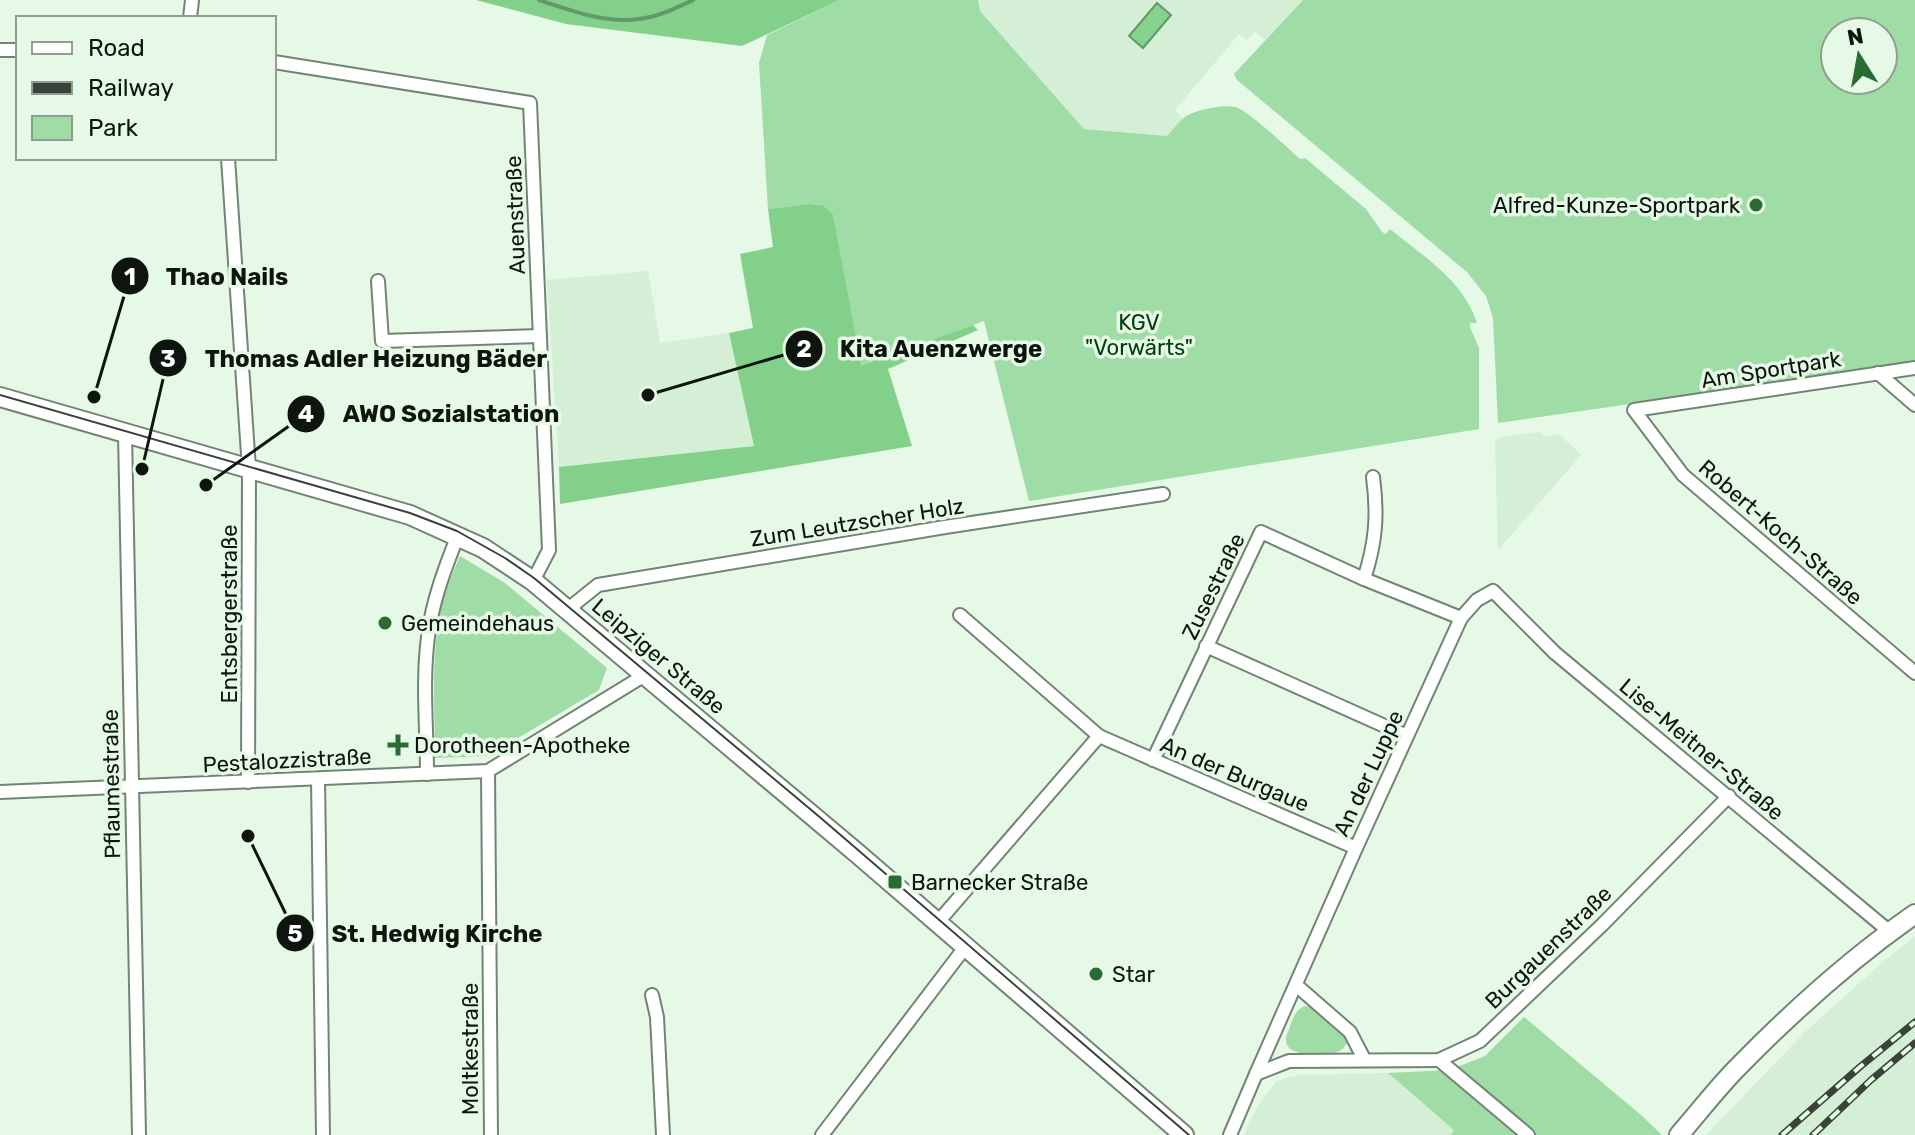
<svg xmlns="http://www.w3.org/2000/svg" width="1915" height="1135" viewBox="0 0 1915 1135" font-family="Rubik,sans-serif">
<rect width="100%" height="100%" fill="#e5f9e6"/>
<g fill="#d5eed6">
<path d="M978 0H1303L1265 40 1255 32 1247 40 1239 34 1175 110 1183 118 1167 136 1084 129 980 11Z"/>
<path d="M648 271 660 343 729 333 754 446 559 467 547 280Z"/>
<path d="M1540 432 1545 437 1559 434 1581 455 1498 550 1495 443 1501 437Z"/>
<path d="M1915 936V1135H1706L1806 1031 1884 961Z"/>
<path d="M1388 1073 1455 1131 1451 1135H1244L1257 1107 1276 1082 1286 1078 1300 1075Z"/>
</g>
<g fill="#a0dca5" fill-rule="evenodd">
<path d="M840 0H978L980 11 1084 129 1167 136C1173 130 1178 122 1185 117 1194 110 1224 104 1235 107 1248 110 1289 149 1300 159L1305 158 1366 209 1382 232 1386 234 1390 229C1423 256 1464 281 1477 323H1470V327L1479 348V429L1029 501 984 321 860 367 833 214 823 205 809 204 768 209 759 63 767 35Z"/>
<path d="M1303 0H1915V363L1498 423 1493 318 1486 296 1467 272 1237 80 1234 74ZM1835 32H1883V80H1835Z"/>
<path d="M460 556 505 583 607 668 599 690 488 756 435 758C435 703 429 644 446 591 450 579 455 567 460 556Z"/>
<path d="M1305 1006C1318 1008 1343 1030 1347 1043 1343 1048 1343 1050 1337 1052 1326 1056 1284 1058 1286 1039 1286 1035 1289 1031 1290 1026 1294 1017 1295 1010 1305 1006Z"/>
<path d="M1524 1017 1641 1115 1662 1135H1451L1454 1130 1388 1073 1449 1070 1485 1056Z"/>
</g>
<g fill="#82d08a">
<path d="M476 0H840L742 46 566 24Z"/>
<path d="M809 204 823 205 833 214 861 366 973 325 978 330 888 369 912 446 560 504 559 467 754 446 729 333 753 328 740 254 773 247 768 209Z"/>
</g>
<path fill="#85d38d" stroke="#619a67" stroke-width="2" d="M1157 3 1171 15 1143 48 1129 36Z"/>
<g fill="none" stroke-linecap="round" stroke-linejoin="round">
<path stroke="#619a67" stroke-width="4" d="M539 0C570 10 605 24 639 19 658 17 676 8 693 0"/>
<defs>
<g id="street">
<path d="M190 18 192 0"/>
<path d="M0 50H18"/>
<path d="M274 62 530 103 549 550 533 581"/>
<path d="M228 158 249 469 248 782"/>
<path d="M378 281 382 341 540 336"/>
<path d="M1915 368 1634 410 1683 475 1915 673"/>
<path d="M1878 373 1915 405"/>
<path d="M125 433 139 1135"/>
<path d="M1364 579C1376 542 1378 515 1373 477"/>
<path d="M567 610 598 585 945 527 1163 494"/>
<path d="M960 615 1099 736 1356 848"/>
<path d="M1206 646 1407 736"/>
<path d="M1153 760 1261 532 1364 579 1461 618"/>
<path d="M488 771 491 1135"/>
<path d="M427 774C427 729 422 682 428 637 432 602 445 568 458 535"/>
<path d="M318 779 323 1135"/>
<path d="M0 792 488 771 645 675"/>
<path d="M938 922 1099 736"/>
<path d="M1296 985 1350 1032 1364 1059"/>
<path d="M652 995 657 1017 663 1135"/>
<path d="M1439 1060 1528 1135"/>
<path d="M1256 1074 1356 848 1461 618 1477 600 1493 591 1555 653 1890 932"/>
<path d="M822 1135 966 946"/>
<path d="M1230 1135 1256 1074 1289 1061 1439 1060 1480 1041 1602 925 1729 796"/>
</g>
<g id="secondary">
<path d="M0 397 410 515 483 548 533 581 858 854 1184 1135"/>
<path d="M1679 1135C1699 1112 1718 1087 1739 1066 1793 1011 1852 958 1915 914"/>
</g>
</defs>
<use href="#street" stroke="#738474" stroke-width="16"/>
<use href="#secondary" stroke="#738474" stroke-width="22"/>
<use href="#street" stroke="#fff" stroke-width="12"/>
<use href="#secondary" stroke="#fff" stroke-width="18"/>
<path stroke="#39433a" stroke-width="2" d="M0 395 410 513 457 531 505 558 534 578 822 819 1189 1135"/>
<defs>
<g id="rail">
<path d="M1782 1135 1861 1066 1915 1022"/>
<path d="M1813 1135 1871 1080 1915 1043"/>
</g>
</defs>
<use href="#rail" stroke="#39433a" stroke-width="7"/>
<use href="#rail" stroke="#e5f9e6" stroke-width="4" stroke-dasharray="12" stroke-linecap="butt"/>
</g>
<g fill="#2a6b34" stroke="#e5f9e6" stroke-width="3">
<circle cx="1756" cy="205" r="8"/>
<circle cx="385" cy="623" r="8"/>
<path d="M394 733h8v8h8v8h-8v8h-8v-8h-8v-8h8z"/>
<rect x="887" y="874" width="16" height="16" rx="4"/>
<circle cx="1096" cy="974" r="8"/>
</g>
<g text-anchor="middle" stroke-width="7" stroke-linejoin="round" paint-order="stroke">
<g font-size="22" fill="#0e150f" stroke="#e5f9e6" text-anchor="start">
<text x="1740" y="213" text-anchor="end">Alfred-Kunze-Sportpark</text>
<text x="401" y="631">Gemeindehaus</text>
<text x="414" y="753">Dorotheen-Apotheke</text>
<text x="911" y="890">Barnecker Straße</text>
<text x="1112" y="982">Star</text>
</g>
<g font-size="22" fill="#0e150f" stroke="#e5f9e6">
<text transform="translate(515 215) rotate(-92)" y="8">Auenstraße</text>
<text transform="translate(1771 369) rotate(-9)" y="8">Am Sportpark</text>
<text transform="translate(857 522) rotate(-9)" y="8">Zum Leutzscher Holz</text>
<text transform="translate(1781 532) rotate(41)" y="8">Robert-Koch-Straße</text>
<text transform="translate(1213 586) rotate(-64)" y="8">Zusestraße</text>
<text transform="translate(229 614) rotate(-90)" y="8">Entsbergerstraße</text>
<text transform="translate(659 656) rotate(40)" y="8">Leipziger Straße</text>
<text transform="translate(1702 749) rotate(40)" y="8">Lise-Meitner-Straße</text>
<text transform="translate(287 760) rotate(-3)" y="8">Pestalozzistraße</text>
<text transform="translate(1368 773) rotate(-65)" y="8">An der Luppe</text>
<text transform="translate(1235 774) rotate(23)" y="8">An der Burgaue</text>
<text transform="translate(111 784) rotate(-91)" y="8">Pflaumestraße</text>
<text transform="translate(1548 947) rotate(-44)" y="8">Burgauenstraße</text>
<text transform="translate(470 1049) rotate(-90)" y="8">Moltkestraße</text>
</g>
<g font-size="22" fill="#003c0f" stroke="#e5f9e6">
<text x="1139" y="330">KGV<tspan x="1139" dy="25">"Vorwärts"</tspan></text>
</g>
</g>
<path fill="none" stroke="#0e150f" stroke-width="3" d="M94 397L130 276M648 395L804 349M142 469L168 358M206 485L306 414M248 836L295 933"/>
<g fill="#0e150f" stroke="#e5f9e6" stroke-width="3">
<circle cx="94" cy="397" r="8"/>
<circle cx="648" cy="395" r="8"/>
<circle cx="142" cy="469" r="8"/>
<circle cx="206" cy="485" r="8"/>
<circle cx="248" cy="836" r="8"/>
<circle cx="130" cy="276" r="20"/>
<circle cx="804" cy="349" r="20"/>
<circle cx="168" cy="358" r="20"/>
<circle cx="306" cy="414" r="20"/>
<circle cx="295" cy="933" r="20"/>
</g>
<g font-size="24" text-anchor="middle" font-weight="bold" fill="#fff">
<text x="130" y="285">1</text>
<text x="804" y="357">2</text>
<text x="168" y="367">3</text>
<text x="306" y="422">4</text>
<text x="295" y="942">5</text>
</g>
<g font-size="24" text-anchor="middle" font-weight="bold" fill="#0e150f" stroke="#e5f9e6" stroke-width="7" stroke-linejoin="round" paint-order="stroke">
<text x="227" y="285">Thao Nails</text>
<text x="941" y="357">Kita Auenzwerge</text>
<text x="376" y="367">Thomas Adler Heizung Bäder</text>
<text x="451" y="422">AWO Sozialstation</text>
<text x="437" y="942">St. Hedwig Kirche</text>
</g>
<rect x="16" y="16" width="260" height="144" fill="#e5f9e6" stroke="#8f9e90" stroke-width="2"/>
<rect x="32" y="42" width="40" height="12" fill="#ffffff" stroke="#8f9e90" stroke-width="2"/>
<text x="88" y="56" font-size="24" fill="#0e150f">Road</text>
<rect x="32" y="82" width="40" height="12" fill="#39433a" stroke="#8f9e90" stroke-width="2"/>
<text x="88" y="96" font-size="24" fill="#0e150f">Railway</text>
<rect x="32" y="116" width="40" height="24" fill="#a0dca5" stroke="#8f9e90" stroke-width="2"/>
<text x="88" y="136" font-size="24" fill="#0e150f">Park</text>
<g transform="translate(1859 56) rotate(349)"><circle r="38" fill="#e5f9e6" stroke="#8f9e90" stroke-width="2"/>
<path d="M0-6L14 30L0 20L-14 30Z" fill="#2a6b34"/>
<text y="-12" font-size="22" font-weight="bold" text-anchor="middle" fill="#0e150f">N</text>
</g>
</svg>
